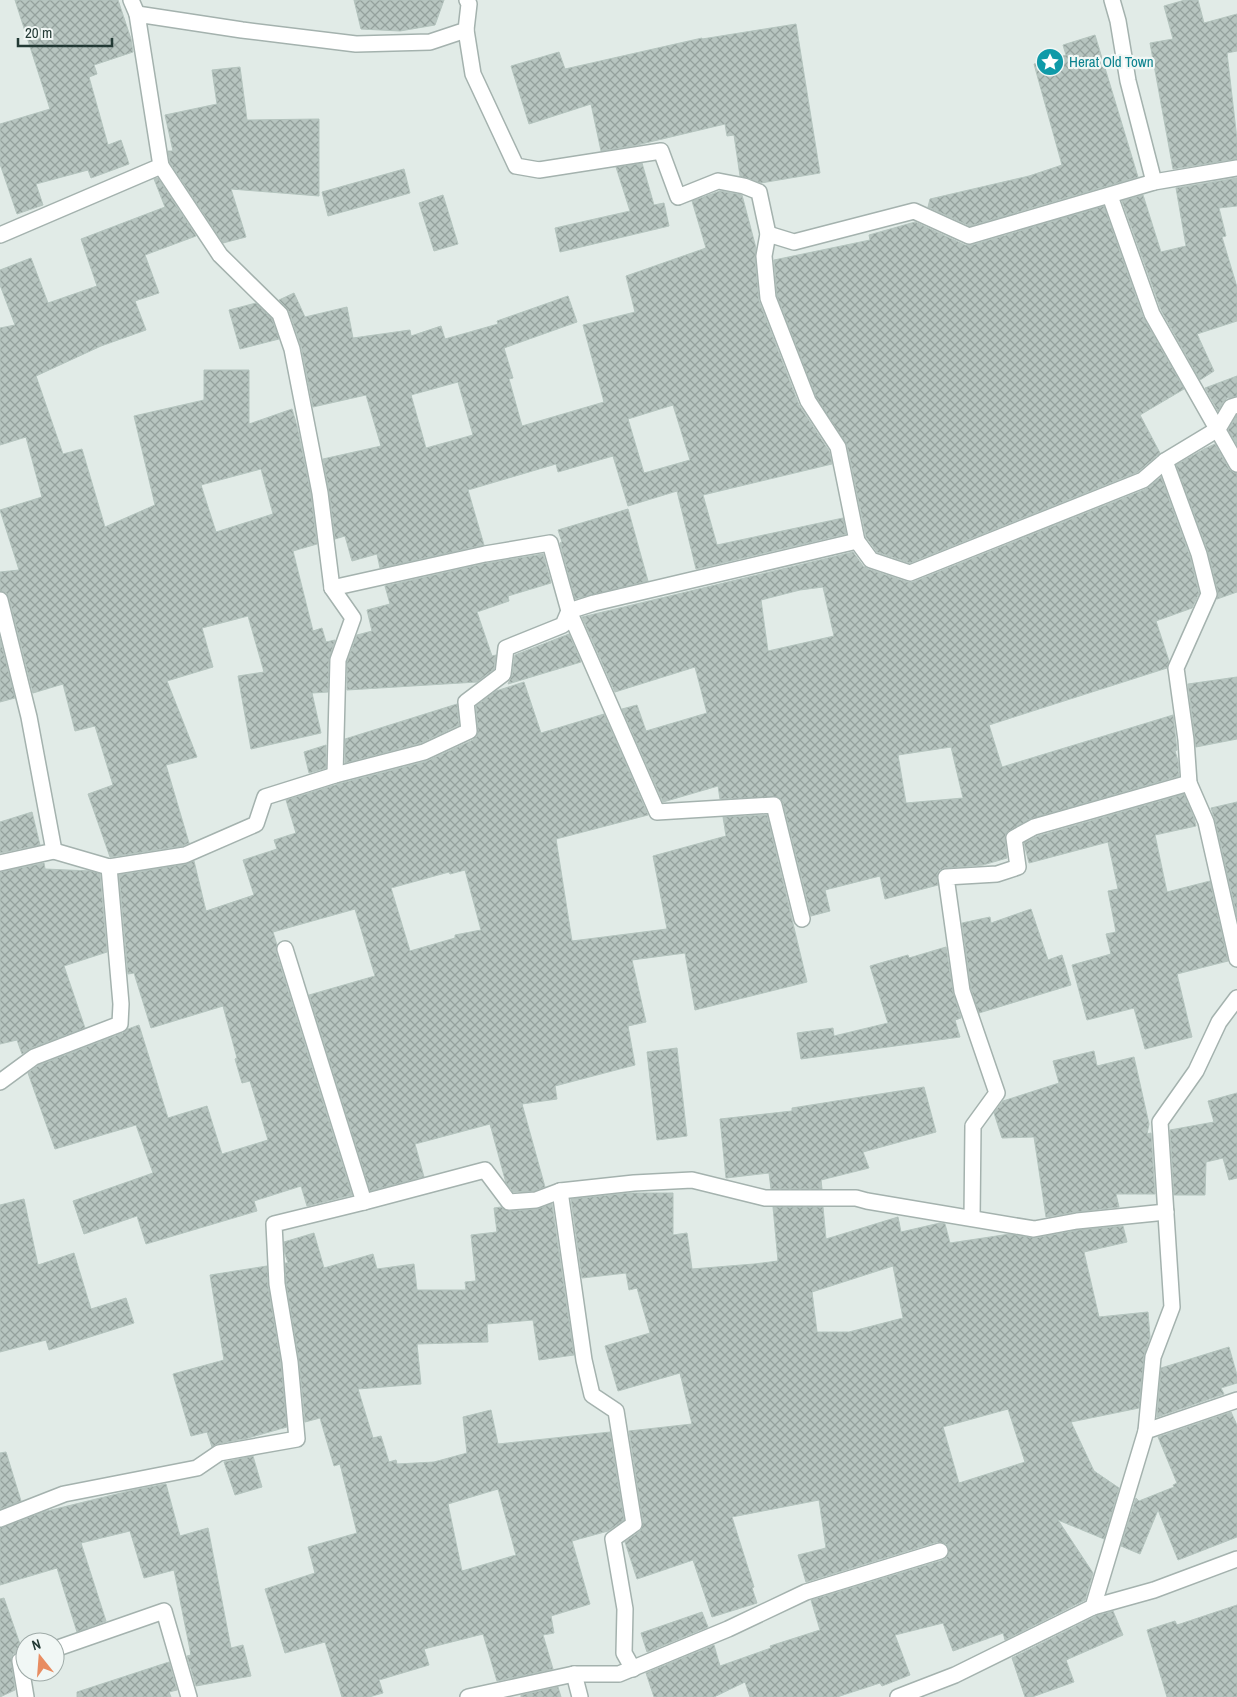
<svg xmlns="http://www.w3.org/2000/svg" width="1237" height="1697" viewBox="0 0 1237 1697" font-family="'Archivo Narrow',sans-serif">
<defs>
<pattern id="building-cross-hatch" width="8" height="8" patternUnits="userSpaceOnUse" patternTransform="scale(1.25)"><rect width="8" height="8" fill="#b7c5c0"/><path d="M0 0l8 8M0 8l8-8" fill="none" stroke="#94a19d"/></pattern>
</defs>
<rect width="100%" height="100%" fill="#e1ebe7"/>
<g fill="url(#building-cross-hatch)" stroke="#b4c4be" fill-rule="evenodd">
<path d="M15 0H118L131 39 133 52 94 65 97 74 89 77 108 145 121 140 129 164 91 178 88 170 36 184 43 205 17 214 0 164V124L50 109Z"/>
<path d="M354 0H444L435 25 400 31 361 29Z"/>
<path d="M1185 0H1198L1204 23 1237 14V51L1227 53 1237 139V159L1173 169 1150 43 1173 39 1164 6Z"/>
<path d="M796 24 820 173 761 183 740 176 734 135 727 136 725 124 637 145 601 151 591 104 529 124 511 66 559 52 565 69 702 38V39Z"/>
<path d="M1095 35 1138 177 970 226 928 207 930 199 1029 176 1062 165 1034 64 1066 55 1063 45Z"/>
<path d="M240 67 247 120 319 119V196L231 189 246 237 223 243 170 163 168 151H173L165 115 217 104 212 70Z"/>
<path d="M642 163 654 205 664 203 669 226 560 252 555 228 630 211 616 167Z"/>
<path d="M404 169 410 193 328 216 322 192Z"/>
<path d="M158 178 196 236 145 255 159 293 135 301 146 330 101 346 36 376 63 454 82 449 105 527 155 505 134 416 204 400V370H249V424L292 409 297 426 311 494 317 544 293 551 313 631 322 628 326 642 335 640 329 659 328 692 312 693 321 733 251 749 238 676 264 672 248 616 202 628 213 667 167 681 197 757 166 765 189 843 182 846 110 857 88 794 113 785 95 726 75 731 63 684 33 693 9 598 6 593 0 591V572L19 570 0 510 42 497 26 437 0 445V328L15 325 0 285V270L31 258 48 303 97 286 81 239 165 207 154 179ZM261 469 273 514 216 532 201 485Z"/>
<path d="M1237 178V206L1219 208 1226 236 1222 237 1237 287V321L1197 334 1214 371 1200 380 1161 310 1122 201 1143 195 1161 252 1186 246 1176 188Z"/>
<path d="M720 191 742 195 756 248 755 257 759 301 799 405 829 451 832 464 703 495 717 545 843 518 846 534 696 569 677 491 628 506 613 456 558 472 556 464 468 490 484 545 380 568 377 554 352 561 345 536 335 539 329 492 323 459 381 446 366 395 313 407 301 346 289 311 279 300 294 293 305 317 347 307 353 338 410 330 411 336 441 326 445 339 498 324 497 321 568 296 577 322 504 348 513 378 509 379 522 426 604 402 583 325 635 312 626 276 706 248 692 201ZM458 382 473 435 426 448 411 395ZM673 405 690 460 644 473 628 419Z"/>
<path d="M443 195 458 244 434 251 419 203Z"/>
<path d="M1104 206 1143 317 1184 389 1140 415 1160 453 1138 472 910 563 877 552 866 537 847 445 816 397 777 296 774 260 870 240 869 235 915 222 965 245H972Z"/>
<path d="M256 303 272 319 279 339 240 349 229 310Z"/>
<path d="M1237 376V396L1227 398 1223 402 1218 411 1205 388Z"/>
<path d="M1237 415V445L1228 430Z"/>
<path d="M1215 444 1229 469 1233 472 1237 473V592L1217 599 1218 592 1208 552 1176 465 1204 449Z"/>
<path d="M1161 477 1190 557 1199 593 1192 608 1156 621 1169 661 1167 668 989 725 1002 767 1173 715 1177 750 1175 751 1178 761 1179 776 1030 819 1006 833 1005 839 1007 858 983 865 945 868 940 870 937 874 938 885 885 899 880 876 825 890 830 911 811 916 783 803 778 797 720 799 718 786 663 802 622 709 637 705 646 731 707 713 695 667 615 692 582 617 853 552 863 566 868 569 907 582H913L1146 489ZM823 587 834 636 768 651 761 600 800 590ZM951 747 963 798 906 803 898 755Z"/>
<path d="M628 509 648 581 575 599 560 543 562 542 558 530Z"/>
<path d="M543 554 551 583 508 596 509 601 477 612 492 656 496 655 494 669 477 682 347 690V662L357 635 372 631 367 610 390 604 385 586 487 563Z"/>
<path d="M569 634 581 662 508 684 512 675 515 655Z"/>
<path d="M0 639 15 698 0 702Z"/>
<path d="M1237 677V739L1196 747 1188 684Z"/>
<path d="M524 682 541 733 604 714 648 815 556 839 572 941 667 929 653 856 726 836 723 817 767 815 807 982 695 1010 685 953 632 960 646 1022 628 1026 635 1065 555 1086 557 1099 522 1104 545 1187 534 1191 513 1192 506 1183 490 1124 415 1144 424 1177 370 1191 309 995 375 976 355 909 273 932 277 945 276 952 352 1195 307 1206 301 1186 254 1201 257 1211 146 1244 137 1216 84 1234 73 1201 153 1173 136 1125 55 1149 28 1073 39 1065 123 1033 128 1029 139 1025 168 1118 207 1106 222 1154 268 1140 250 1081 242 1083 235 1059 237 1058 223 1006 151 1028 134 973 128 974 119 875 186 864 194 861 206 911 254 895 243 860 277 849 274 840 296 833 286 800 338 784 427 761 473 740 477 736 478 731 476 706 496 691ZM465 870 481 930 455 935V938L410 951 391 888 449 872 450 874Z"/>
<path d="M457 704 459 725 421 743 345 763V739Z"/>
<path d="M326 745V768L309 773 304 752Z"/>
<path d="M1184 794 1194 818 1196 826 1155 835 1167 892 1210 881 1228 961 1177 974 1192 1037 1145 1049 1134 1008 1087 1020 1072 965 1111 954 1106 934 1116 932 1108 891 1118 889 1108 842 1029 863 1024 843 1038 836Z"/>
<path d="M1237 802V917L1215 820 1211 808Z"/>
<path d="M32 812 40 845 0 853V822Z"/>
<path d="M44 863 45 869 91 871 100 874 107 952 64 966 85 1028 31 1048 22 1054 17 1040 0 1044V872Z"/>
<path d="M1031 909 1048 960 1062 955 1071 985 979 1013 971 989 962 923 990 917 991 923Z"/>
<path d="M946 947 953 992 961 1018 955 1020 960 1037 801 1059 797 1033 833 1028 834 1036 888 1023 870 966 908 955 909 958Z"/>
<path d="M677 1048 687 1136 657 1140 647 1052Z"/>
<path d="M1094 1051 1097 1066 1134 1057 1149 1124 1147 1134 1151 1133 1155 1194H1116L1119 1207 1076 1212 1046 1217 1034 1137 1002 1138 994 1113 1003 1101 1059 1083 1053 1061Z"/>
<path d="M924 1087 936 1132 863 1152 869 1168 821 1180 822 1189H771L769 1173 726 1178 720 1119 792 1111V1108Z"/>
<path d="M1237 1093V1178L1229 1180 1223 1158 1206 1162 1205 1195H1174L1170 1130 1214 1122 1208 1101Z"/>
<path d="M629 1193H673V1235L687 1233 692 1269 754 1264 778 1261 773 1207H823L826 1239 898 1217 901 1232 940 1223 945 1224 950 1243 1010 1234 1035 1238 1078 1230 1123 1226 1127 1242 1084 1252 1099 1317 1148 1312 1150 1337 1144 1356 1139 1408 1071 1422 1094 1471 1119 1488 1104 1539 1058 1520 1093 1573 1085 1600 1005 1640 1003 1633 953 1651 943 1623 895 1635 910 1675 882 1686 880 1683 837 1697H750L745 1682 714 1697H654L646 1673 714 1645 720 1666 771 1648 770 1646 820 1630 811 1600 943 1560 947 1557 949 1549 946 1544 937 1542 806 1582 798 1555 826 1548 819 1500 732 1517 754 1587 752 1588 757 1603 712 1617 693 1560 637 1579 625 1542 640 1531 643 1523 629 1431 692 1424 680 1373 618 1391 605 1346 650 1333 637 1288 629 1290 626 1273 582 1278 571 1199ZM893 1266 903 1318 849 1332H817L812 1292ZM1008 1409 1025 1462 959 1483 943 1427Z"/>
<path d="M24 1199 38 1265 74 1253 91 1309 126 1298 134 1323 49 1350 46 1340 0 1352V1205Z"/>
<path d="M552 1204 574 1355 539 1360 533 1320 487 1324 488 1342 417 1344 421 1384 358 1389 373 1438 381 1436 389 1462 396 1460 397 1464 434 1462 467 1453 463 1417 491 1410 498 1444 610 1432 624 1520 608 1531 572 1541 590 1604 551 1616 554 1633 543 1635 553 1669 497 1681 483 1634 424 1649 429 1665 379 1680 383 1693 369 1697H342L325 1642 285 1653 265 1589 315 1573 308 1547 357 1533 340 1464 334 1466 320 1418 305 1422 299 1361 286 1283 285 1263H288L285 1254 284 1242 314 1233 324 1268 373 1254 377 1269 414 1264 417 1290H466L465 1282 476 1281 471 1235 497 1232 494 1208 501 1207 505 1210 510 1211 537 1209ZM498 1489 516 1555 462 1571 448 1504Z"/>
<path d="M267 1266 268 1286 281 1363 287 1427 248 1438 217 1444 212 1447 207 1432 191 1436 173 1374 224 1360 210 1275Z"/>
<path d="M1229 1347 1237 1375V1383L1221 1388 1224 1394 1157 1417 1161 1368Z"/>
<path d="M1231 1412 1237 1425V1537L1178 1560 1158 1510 1140 1554 1121 1546 1136 1498 1139 1501 1174 1487 1173 1485 1177 1483 1158 1437Z"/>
<path d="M6 1452 21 1501 0 1509V1453Z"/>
<path d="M253 1456 262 1487 235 1495 224 1462Z"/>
<path d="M166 1484 180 1536 208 1528 231 1648 243 1645 251 1676 196 1686 187 1656 191 1655 174 1570 144 1578 130 1531 81 1543 106 1621 77 1632 57 1568 0 1585V1528L43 1512 133 1490Z"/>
<path d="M4 1598 22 1650 13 1654 11 1659 15 1690 0 1697V1599Z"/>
<path d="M1237 1605V1697H1167L1147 1630 1175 1621 1177 1625Z"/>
<path d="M1113 1611 1123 1635 1066 1660 1074 1682 1032 1697H1025L1012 1658 1096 1616Z"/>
<path d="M702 1612 708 1627 647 1652 641 1633Z"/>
<path d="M169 1662 177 1690 169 1692 171 1697H77V1692Z"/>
<path d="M558 1687 561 1697H521V1695Z"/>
</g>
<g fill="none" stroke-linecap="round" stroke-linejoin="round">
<defs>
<g id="minor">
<path d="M131 0 137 14"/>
<path d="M1112 0 1118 21 1128 81 1154 182"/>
<path d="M466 30 473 74 516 166 539 170 661 151 678 197 718 181 744 186 759 192 768 234 764 256 768 298 808 401 838 447 857 541 871 560 910 573 1143 480 1165 461 1218 429 1231 407 1237 405"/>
<path d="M161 166 220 255 280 314 292 349 320 493 332 588 353 618 338 660 335 775"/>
<path d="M1110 196 1152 314 1237 464"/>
<path d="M768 234 794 242 914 211 969 236 1154 182 1237 168"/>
<path d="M0 235 161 166 137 14 242 30 356 44 430 42 466 30 469 4 467 0"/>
<path d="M1165 461 1199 554 1209 594 1176 668 1186 740 1189 783 1206 822 1237 959"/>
<path d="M332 588 485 554 550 543 569 611 657 812 774 805 802 919"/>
<path d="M0 600 29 717 54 851 0 863"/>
<path d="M54 851 109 867 185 855 256 824 265 797 335 775 424 752 469 731 466 702 503 674 506 648 563 625 569 611 594 603 857 541"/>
<path d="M285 949 364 1202"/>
<path d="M0 1082 34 1057 120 1024 121 1004 109 867"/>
<path d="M560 1191 584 1360 592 1395 616 1411 634 1524 613 1539 625 1609 624 1653 633 1669"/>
<path d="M972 1218 973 1126 997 1093 962 991 946 877 997 874 1018 867 1014 838 1034 827 1189 783"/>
<path d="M1146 1431 1153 1357 1172 1307 1160 1122 1196 1071 1219 1022 1237 998"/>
<path d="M0 1519 64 1494 197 1468 219 1453 297 1439 290 1362 277 1284 274 1224 364 1202 485 1170 509 1202 536 1200 560 1191 634 1183 692 1180 765 1198H856L867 1201 1034 1229 1077 1221 1166 1212"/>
<path d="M1093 1607 1154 1590 1237 1559"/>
<path d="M55 1649 164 1611 189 1697"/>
<path d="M25 1659 20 1661 26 1697"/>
<path d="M574 1674 580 1697"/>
<path d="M468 1697 574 1674H619L728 1629 806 1592 940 1551"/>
<path d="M898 1697 955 1675 1093 1607 1146 1431 1237 1400"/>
</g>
</defs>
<use href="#minor" stroke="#a4b2ae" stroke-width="18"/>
<use href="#minor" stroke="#fff" stroke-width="15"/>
</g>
<defs>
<symbol id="sight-disc" viewBox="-11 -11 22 22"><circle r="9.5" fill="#0f9aa8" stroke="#f1f7f5"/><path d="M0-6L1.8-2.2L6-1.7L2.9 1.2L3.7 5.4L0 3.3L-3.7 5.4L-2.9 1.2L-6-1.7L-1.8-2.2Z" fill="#fff"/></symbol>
</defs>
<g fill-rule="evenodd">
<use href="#sight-disc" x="1034" y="46" width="32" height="32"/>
</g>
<g text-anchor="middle" stroke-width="4.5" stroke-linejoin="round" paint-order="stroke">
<g font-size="15" fill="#0d838f" stroke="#f1f7f5" text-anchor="start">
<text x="1069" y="67">Herat Old Town</text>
</g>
</g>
<g transform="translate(40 1657) rotate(343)"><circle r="24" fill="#f1f7f5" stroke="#9faba8"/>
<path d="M0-4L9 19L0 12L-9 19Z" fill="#e88c61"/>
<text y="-8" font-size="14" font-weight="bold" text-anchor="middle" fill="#233a35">N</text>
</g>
<path d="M18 38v8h94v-8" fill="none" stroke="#233a35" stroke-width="2.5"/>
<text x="25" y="38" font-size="15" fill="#233a35" stroke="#f1f7f5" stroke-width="4" paint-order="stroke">20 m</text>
</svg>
